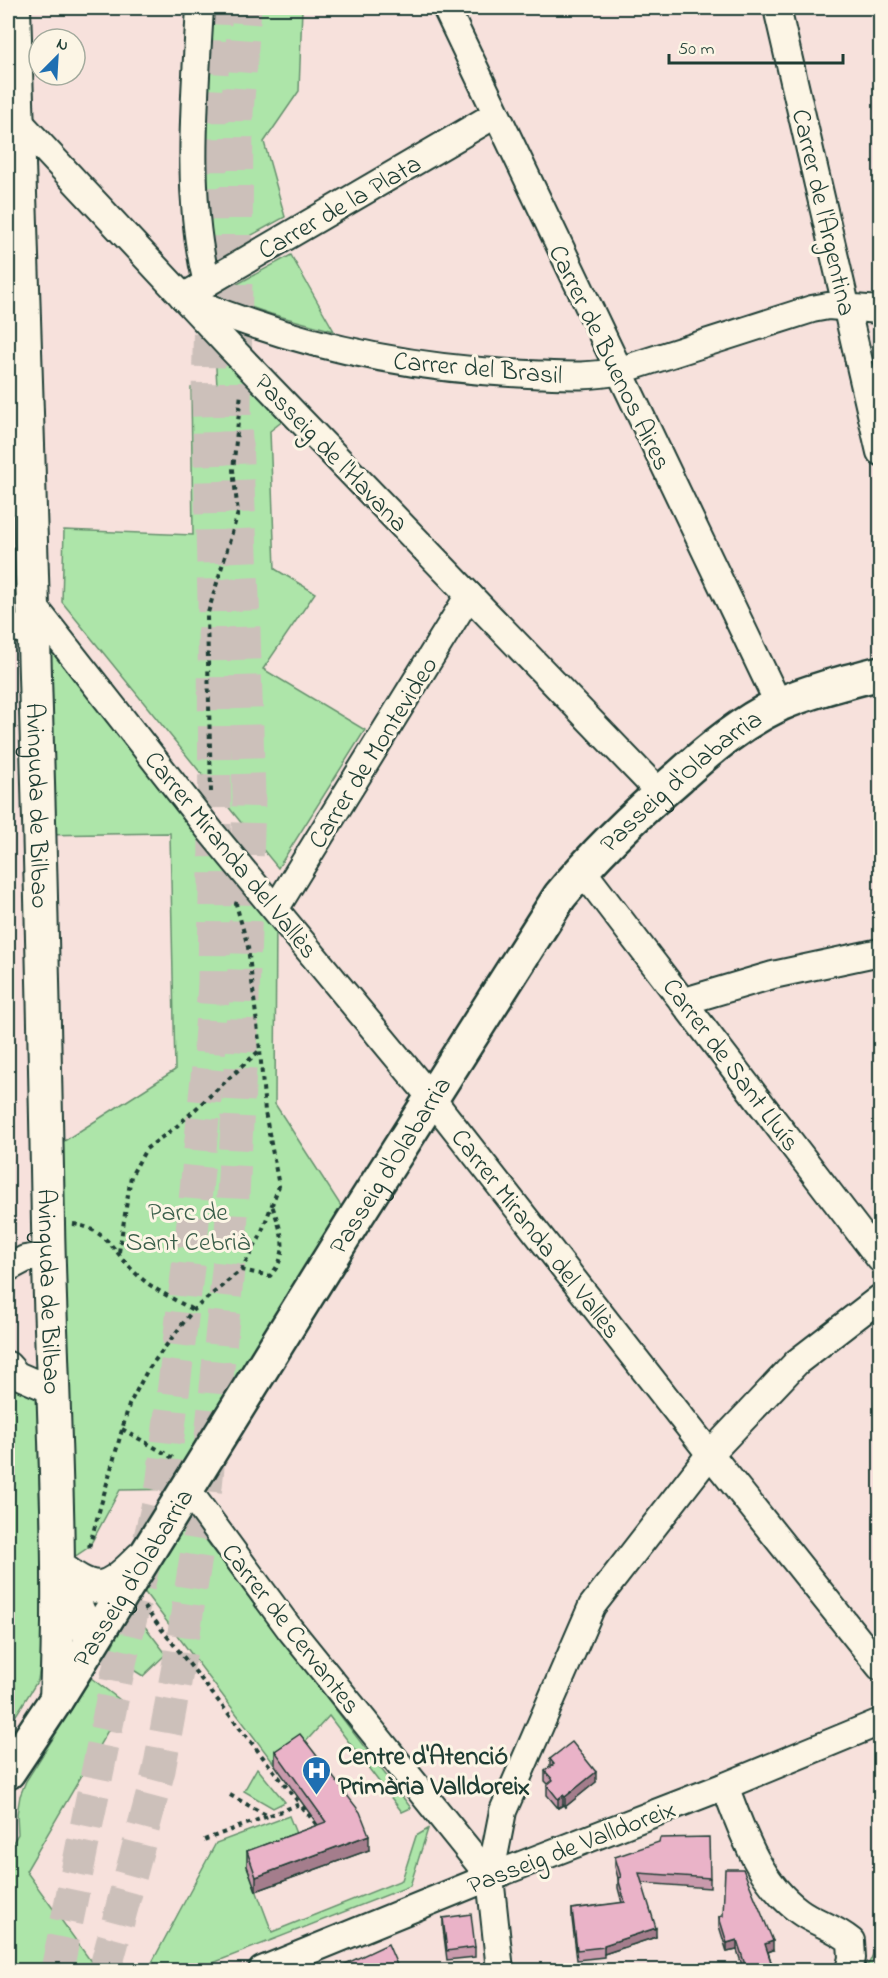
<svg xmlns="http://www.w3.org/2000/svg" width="888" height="1978" viewBox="0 0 888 1978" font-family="'Indie Flower',sans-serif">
<rect width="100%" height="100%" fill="#f7e1dc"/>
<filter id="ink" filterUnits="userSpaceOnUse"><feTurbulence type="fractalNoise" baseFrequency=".0167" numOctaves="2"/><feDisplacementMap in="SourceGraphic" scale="12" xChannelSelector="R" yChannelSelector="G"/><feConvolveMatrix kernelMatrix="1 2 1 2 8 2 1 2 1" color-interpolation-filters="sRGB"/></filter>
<g filter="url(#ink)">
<g fill="#ade5a9" stroke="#66916e" stroke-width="1.5">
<path d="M207 8H302L299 91 264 142 285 217 208 259 203 61Z"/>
<path d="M291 255 334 331 271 314 236 302 228 289Z"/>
<path d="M215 349 284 420 270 431 275 569 315 593 263 669 365 730 278 868 62 602 64 530 193 535 191 388 217 387Z"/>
<path d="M34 619 276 908 275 1104 352 1223 187 1489 120 1490 89 1547 59 1567 47 1152 175 1070 170 833 39 835Z"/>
<path d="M8 1384 37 1398 43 1644 38 1680 8 1728Z"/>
<path d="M184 1521 193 1523 411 1808 402 1812 329 1716 300 1748 275 1765 140 1586Z"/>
<path d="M127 1603 166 1654 143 1676 108 1654 115 1640 110 1634Z"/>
<path d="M91 1678 124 1703 26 1871 97 1970H8V1851L18 1834 17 1814 20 1796 26 1781Z"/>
<path d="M257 1768 285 1802 273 1808 244 1791Z"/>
<path d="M289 1816 301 1846 247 1866 272 1932 402 1880 416 1836 428 1829 410 1886 195 1970H148L216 1843Z"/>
<path d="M880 1940V1970H862L869 1963Z"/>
</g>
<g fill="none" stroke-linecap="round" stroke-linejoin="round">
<g stroke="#ccc0ba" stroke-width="33" stroke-dasharray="33 16" stroke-linecap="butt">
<path d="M57 1970 117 1676 162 1487 191 1242 209 1057 214 983 215 894 214 599 208 394 211 271 210 109 216 8"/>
<path d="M105 1970 159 1770 183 1639 204 1506 230 1250 242 1033 249 797 243 597 235 419 237 113 245 8"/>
</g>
<defs>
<g id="minor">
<path d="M200 8C195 96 185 197 207 283"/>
<path d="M446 8 779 705"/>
<path d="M777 8 880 452"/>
<path d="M10 112 230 347 660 793"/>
<path d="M183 297 495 115"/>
<path d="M192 301C299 346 412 369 528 374 558 375 589 378 618 371L812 309 828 306 880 310"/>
<path d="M33 605 211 832 432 1099 710 1454 880 1667"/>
<path d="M8 628 34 630"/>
<path d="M582 870 880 1259"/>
<path d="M276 908 469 595"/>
<path d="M685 1001 773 975 880 952"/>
<path d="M8 1268 25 1259 49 1255"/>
<path d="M8 1365 17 1375 54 1391"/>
<path d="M187 1489 289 1628 490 1877"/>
<path d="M725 1786C742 1831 758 1881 799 1911 815 1923 833 1926 851 1941L852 1958 849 1970"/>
<path d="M262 1970 490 1877 725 1786 880 1722"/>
<path d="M500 1970 490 1877 503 1811 592 1606 710 1454 797 1362 880 1298"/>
</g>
<g id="tertiary">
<path id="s1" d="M14 8C27 413 41 818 48 1224 51 1382 63 1541 56 1700"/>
<path d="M59 1567C97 1598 109 1591 141 1558"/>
<path d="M63 1577 92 1641"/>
</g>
<g id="secondary">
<path id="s2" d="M8 1772 56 1700 352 1223 560 896C596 852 637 813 680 776 711 748 742 722 780 704 812 690 846 682 880 673"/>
</g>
</defs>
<use href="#minor" stroke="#1f3d34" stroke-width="30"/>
<use href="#tertiary" stroke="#1f3d34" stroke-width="36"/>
<use href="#secondary" stroke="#1f3d34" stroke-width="38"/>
<g stroke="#1f3d34" stroke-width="4" stroke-dasharray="4.5 4.5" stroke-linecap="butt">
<path d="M211 792 207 616 238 513 233 470 241 393"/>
<path d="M73 1224C110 1229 117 1259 141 1278 156 1291 176 1300 193 1310"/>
<path d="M119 1252 131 1176 146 1149 177 1126 260 1050 248 947 236 904 237 901"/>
<path d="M241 1270 270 1276C291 1253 281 1231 272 1205"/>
<path d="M122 1429 173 1458"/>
<path d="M89 1547 129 1405 147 1371 193 1310 241 1270 259 1239 279 1186 265 1112 260 1050"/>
<path d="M144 1607 300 1804"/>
<path d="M230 1795 268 1816 300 1804 317 1825"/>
<path d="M204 1840 268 1816"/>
</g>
<use href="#minor" stroke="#fcf5e5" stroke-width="26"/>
<use href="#tertiary" stroke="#fcf5e5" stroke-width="32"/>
<use href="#secondary" stroke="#fcf5e5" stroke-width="33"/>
</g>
<g fill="#c99aac" stroke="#1f3d34" stroke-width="1.5">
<path d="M275 1751 369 1850 256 1891 247 1866V1851L318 1825 275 1765Z"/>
<path d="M550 1759 596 1782 565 1807 563 1805 558 1808 547 1795V1785L548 1784 545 1781V1771L550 1767Z"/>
<path d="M615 1857 710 1878V1888L642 1883 656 1937 604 1954V1957L577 1960 572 1919V1909L622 1903 618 1888V1878L615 1867Z"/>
<path d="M719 1917 773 1950 768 1952 774 1971H744L737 1950 727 1952 719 1926Z"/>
<path d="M443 1918 475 1947V1957L447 1960 443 1928Z"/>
</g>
<g fill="#a47d8c" stroke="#1f3d34" stroke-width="1.5">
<path d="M596 1772V1782L565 1807V1797Z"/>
<path d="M563 1795V1805L558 1808V1799Z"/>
<path d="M369 1835V1850L256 1891V1877Z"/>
<path d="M656 1928V1937L604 1954V1945Z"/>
<path d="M737 1940V1950L727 1952V1943Z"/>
<path d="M773 1941V1950L765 1953V1944Z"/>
<path d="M397 1965V1971H385Z"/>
</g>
<g fill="#eab3c8" stroke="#1f3d34" stroke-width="1.5">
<path d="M300 1734 360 1812 369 1835 256 1877 247 1851 326 1822 275 1751Z"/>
<path d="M572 1742 596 1772 565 1797 563 1795 558 1799 547 1785 553 1780 545 1771 554 1764 550 1759Z"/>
<path d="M709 1837 710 1878 639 1873 656 1928 604 1945V1947L577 1950 572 1909 625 1902 618 1878 621 1877 615 1857 659 1842 660 1838Z"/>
<path d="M725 1869H743L773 1941 765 1944 774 1971H747L737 1940 727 1943 719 1917 723 1916Z"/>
<path d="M471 1914 475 1947 447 1951 443 1918Z"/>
<path d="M388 1944 397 1965 385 1971H346L343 1965Z"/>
</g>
</g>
<defs>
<symbol id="hospital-pin" viewBox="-11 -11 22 30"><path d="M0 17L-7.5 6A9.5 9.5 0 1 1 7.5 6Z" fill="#1f6fb2" stroke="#fcf5e5"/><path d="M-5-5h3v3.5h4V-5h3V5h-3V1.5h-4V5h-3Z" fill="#fff"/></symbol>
</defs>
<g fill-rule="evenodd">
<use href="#hospital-pin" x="300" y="1754" width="33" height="45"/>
</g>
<g text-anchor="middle" stroke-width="6" stroke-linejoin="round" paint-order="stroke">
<g font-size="26" fill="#1f3d34" stroke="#fcf5e5">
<text transform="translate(339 206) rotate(-30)" y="9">Carrer de la Plata</text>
<text transform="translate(825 212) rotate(77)" y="9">Carrer de l'Argentina</text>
<text transform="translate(611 357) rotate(64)" y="9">Carrer de Buenos Aires</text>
<text transform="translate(478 367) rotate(5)" y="9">Carrer del Brasil</text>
<text transform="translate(332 452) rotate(46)" y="9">Passeig de l'Havana</text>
<text transform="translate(372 752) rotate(-58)" y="9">Carrer de Montevideo</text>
<text dy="9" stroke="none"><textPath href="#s2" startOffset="1203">Passeig d'Olabarria</textPath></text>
<text dy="9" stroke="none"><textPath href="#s1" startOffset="798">Avinguda de Bilbao</textPath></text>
<text transform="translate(232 854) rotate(51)" y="9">Carrer Miranda del Vallès</text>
<text transform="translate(732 1064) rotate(53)" y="9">Carrer de Sant Lluís</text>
<text dy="9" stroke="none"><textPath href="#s2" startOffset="717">Passeig d'Olabarria</textPath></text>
<text transform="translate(537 1233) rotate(52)" y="9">Carrer Miranda del Vallès</text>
<text dy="9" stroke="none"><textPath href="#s1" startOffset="1284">Avinguda de Bilbao</textPath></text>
<text dy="9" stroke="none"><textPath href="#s2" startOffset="231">Passeig d'Olabarria</textPath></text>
<text transform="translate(292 1628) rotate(52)" y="9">Carrer de Cervantes</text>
<text transform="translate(571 1846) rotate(-21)" y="9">Passeig de Valldoreix</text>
</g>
<g font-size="26" fill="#3b5f4b" stroke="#fcf5e5">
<text x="188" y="1220">Parc de<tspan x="188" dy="30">Sant Cebrià</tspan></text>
</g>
<g font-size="26" font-weight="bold" fill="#1f3d34" stroke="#fcf5e5" text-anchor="start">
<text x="338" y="1764">Centre d'Atenció<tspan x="338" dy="30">Primària Valldoreix</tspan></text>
</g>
</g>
<rect width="888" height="1978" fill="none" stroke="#fcf5e5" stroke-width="30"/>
<rect x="15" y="15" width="858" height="1948" fill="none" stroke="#1f3d34" stroke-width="2" filter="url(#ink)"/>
<g transform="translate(57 57) rotate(24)"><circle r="28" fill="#fcf5e5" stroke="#a4ab9e" stroke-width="1.5"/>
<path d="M0-4.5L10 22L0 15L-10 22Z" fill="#1f6fb2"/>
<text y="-9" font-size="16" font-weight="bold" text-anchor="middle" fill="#1f3d34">N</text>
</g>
<path d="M669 54v9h174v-9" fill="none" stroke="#1f3d34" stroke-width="3"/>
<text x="678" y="54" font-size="18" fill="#1f3d34" stroke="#fcf5e5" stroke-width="4.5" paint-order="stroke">50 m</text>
</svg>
